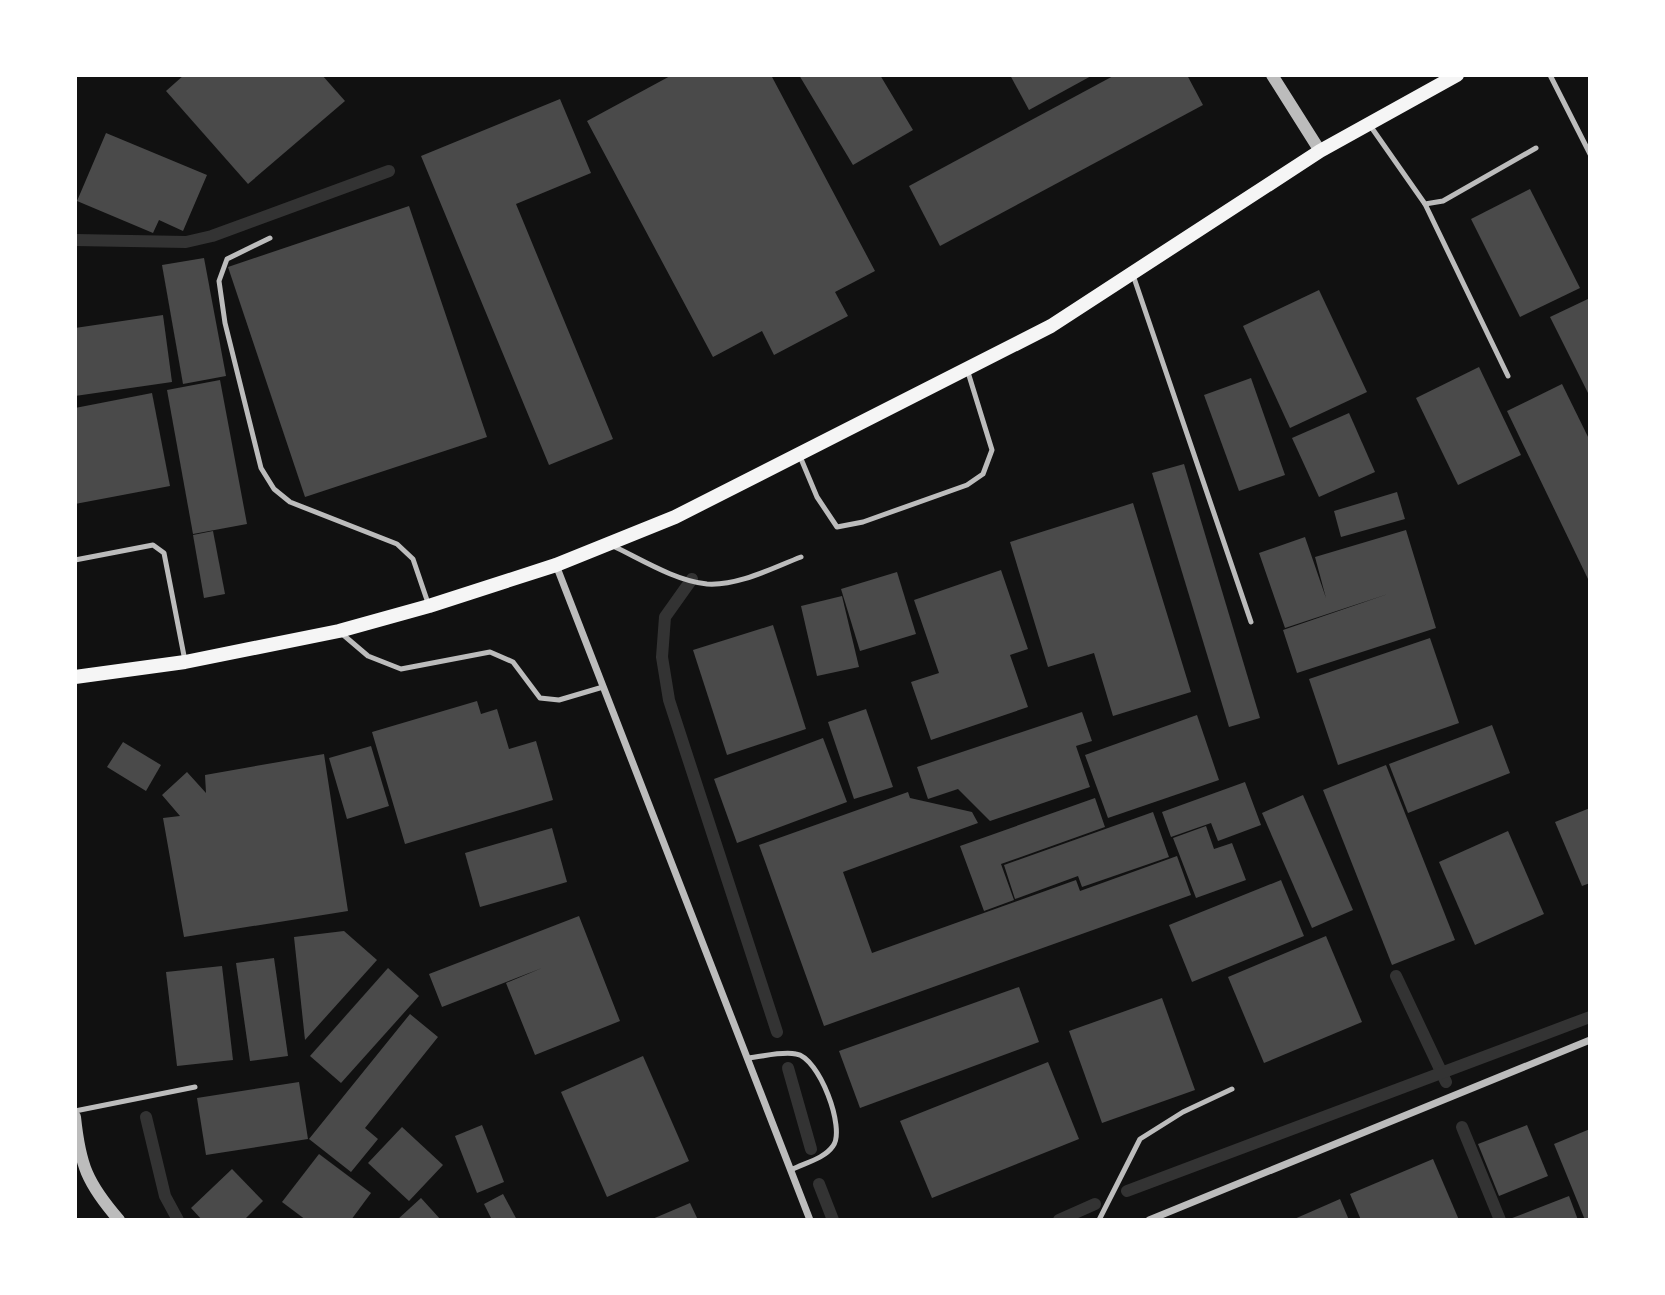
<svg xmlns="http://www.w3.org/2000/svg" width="1665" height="1295" viewBox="0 0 1665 1295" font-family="'Noto Sans',sans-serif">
<rect width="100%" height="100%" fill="#111"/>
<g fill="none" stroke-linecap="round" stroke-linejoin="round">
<g stroke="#333" stroke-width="12">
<path d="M75 240 186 242 212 236 389 171"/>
<path d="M692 579 665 617 662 657 669 700 777 1032"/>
<path d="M1396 976 1446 1082"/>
<path d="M788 1068 811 1149"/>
<path d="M146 1117 165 1196 178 1220"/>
<path d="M1462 1127 1500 1220"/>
<path d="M819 1184 833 1220"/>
<path d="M1127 1191 1590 1017"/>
<path d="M1059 1220 1095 1204"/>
</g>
</g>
<g fill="#4a4a4a">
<path d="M184 75H322L345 101 248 184 166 91Z"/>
<path d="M672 75H771L875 271 835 292 848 316 774 355 762 331 713 357 587 121Z"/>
<path d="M799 75H880L913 130 853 165Z"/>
<path d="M1010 75H1093L1029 110Z"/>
<path d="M1115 75H1187L1203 105 940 246 909 186Z"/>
<path d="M560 99 591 173 516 204 613 439 549 465 421 156Z"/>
<path d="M106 133 207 175 183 231 159 220 153 233 77 201Z"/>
<path d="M1530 189 1580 288 1520 317 1471 219Z"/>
<path d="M409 206 487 437 305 497 228 267Z"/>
<path d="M204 258 226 376 183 384 162 265Z"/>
<path d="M1319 290 1367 392 1290 428 1243 326Z"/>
<path d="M1590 298V397L1550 317Z"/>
<path d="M163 315 172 382 75 396V328Z"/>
<path d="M1479 367 1521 455 1458 485 1416 398Z"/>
<path d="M1251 378 1285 475 1239 491 1204 395Z"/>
<path d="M220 380 247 524 193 534 167 390Z"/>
<path d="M1562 384 1590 441 1588 579 1507 411Z"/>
<path d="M152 393 170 486 75 504V408Z"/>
<path d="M1349 413 1375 472 1319 497 1292 438Z"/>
<path d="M1184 464 1260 718 1229 727 1152 473Z"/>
<path d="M1397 492 1405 519 1341 537 1334 511Z"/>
<path d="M1133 503 1191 692 1113 716 1094 653 1048 667 1010 542Z"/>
<path d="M1406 530 1436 628 1297 673 1283 630 1388 594 1285 628 1259 553 1305 537 1326 598 1315 557Z"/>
<path d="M213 531 225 594 204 598 193 535Z"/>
<path d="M1001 570 1028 649 1010 655 1028 707 931 740 911 682 939 673 914 600Z"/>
<path d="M897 572 916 634 860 651 841 589Z"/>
<path d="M842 596 859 667 817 676 801 606Z"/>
<path d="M773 625 806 729 727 755 693 650Z"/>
<path d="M1430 638 1459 723 1338 765 1309 679Z"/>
<path d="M477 701 481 714 497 709 509 749 536 741 553 800 405 844 372 732Z"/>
<path d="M866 709 893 787 854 799 828 722Z"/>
<path d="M1082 712 1092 741 1076 746 1090 787 990 821 958 789 928 799 917 767Z"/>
<path d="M1197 715 1219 780 1108 818 1085 755Z"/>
<path d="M1492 725 1510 773 1408 813 1389 764Z"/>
<path d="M823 738 847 802 737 843 714 779Z"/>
<path d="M123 742 161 765 146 791 107 767Z"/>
<path d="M371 746 389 806 347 819 329 758Z"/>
<path d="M324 754 348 911 184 937 163 818 180 816 162 795 187 772 206 793 205 775Z"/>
<path d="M1386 765 1455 940 1392 965 1323 790Z"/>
<path d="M1245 782 1261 825 1218 841 1211 823 1171 837 1162 812Z"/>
<path d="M908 792 910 798 972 812 978 823 843 872 872 953 1076 880 1080 891 1177 856 1191 895 824 1026 759 845Z"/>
<path d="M1303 795 1353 910 1312 928 1262 813Z"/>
<path d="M1095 798 1105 827 1001 864 1014 900 984 911 960 846Z"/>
<path d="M1590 808V883L1582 886 1555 822Z"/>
<path d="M1153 812 1169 857 1082 887 1078 876 1015 899 1004 865Z"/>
<path d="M1206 826 1214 849 1232 843 1246 880 1196 898 1173 838Z"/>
<path d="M552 828 567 882 480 907 465 853Z"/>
<path d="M1508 831 1544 914 1475 945 1439 862Z"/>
<path d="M1281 880 1304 936 1192 982 1169 925Z"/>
<path d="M579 916 620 1021 535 1055 506 983 542 968 442 1007 429 974Z"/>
<path d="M344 931 377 960 305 1040 294 937Z"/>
<path d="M1326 936 1362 1022 1264 1063 1228 977Z"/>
<path d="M274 958 288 1056 250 1061 236 963Z"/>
<path d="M222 966 233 1060 177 1066 166 972Z"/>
<path d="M388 968 419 996 341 1083 310 1056Z"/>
<path d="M1019 987 1039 1042 860 1108 839 1051Z"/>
<path d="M1162 998 1195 1090 1102 1123 1069 1031Z"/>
<path d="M410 1014 438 1037 365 1128 378 1139 351 1172 309 1139Z"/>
<path d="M643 1056 689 1161 607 1197 561 1092Z"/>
<path d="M1048 1062 1079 1139 932 1198 900 1121Z"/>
<path d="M299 1082 308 1139 206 1155 197 1098Z"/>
<path d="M482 1125 504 1182 477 1193 455 1136Z"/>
<path d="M1527 1125 1548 1176 1499 1196 1478 1144Z"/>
<path d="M402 1127 443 1165 409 1201 368 1163Z"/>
<path d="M1590 1129V1220H1585L1554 1144Z"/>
<path d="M319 1154 371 1193 351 1220H306L282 1202Z"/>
<path d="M1433 1159 1459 1220H1361L1350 1194Z"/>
<path d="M232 1169 263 1201 244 1220H202L191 1208Z"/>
<path d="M503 1194 517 1220H492L484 1204Z"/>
<path d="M1569 1196 1578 1220H1507Z"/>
<path d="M421 1198 441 1220H397Z"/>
<path d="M1340 1199 1349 1220H1292Z"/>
<path d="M690 1203 698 1220H650Z"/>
</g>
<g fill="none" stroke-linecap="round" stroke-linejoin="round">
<g stroke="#bcbcbc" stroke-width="5">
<path d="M1550 75 1590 154"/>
<path d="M1369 124 1425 204 1443 201 1536 148"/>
<path d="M1425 204 1508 376"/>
<path d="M270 238 227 259 219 281 225 323 261 468 274 489 290 502 397 544 413 559 428 603"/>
<path d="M1133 275 1251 622"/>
<path d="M799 454 817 497 837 527 863 522 967 485 983 474 992 450 967 369"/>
<path d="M611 545C639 558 675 581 707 584 739 586 772 568 801 557"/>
<path d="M75 560 153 545 164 553 185 661"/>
<path d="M341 633 368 656 401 669 490 652 513 662 540 698 559 700 603 687"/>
<path d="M747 1058C762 1057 781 1051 796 1054 819 1057 846 1129 833 1146 824 1159 804 1163 791 1170"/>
<path d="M75 1111 195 1087"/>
<path d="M1099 1220 1140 1139 1183 1112 1232 1089"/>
</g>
<g stroke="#bcbcbc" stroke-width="7">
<path d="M556 565 810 1220"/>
<path d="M1149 1220 1590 1040"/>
</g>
<g stroke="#bcbcbc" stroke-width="12">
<path d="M1272 75 1320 151"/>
<path d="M75 1117C80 1165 87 1183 119 1220"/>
</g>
<path stroke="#f5f5f5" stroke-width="14" d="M75 677 185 662 339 631 429 606 556 565 675 517 1051 326 1320 151 1457 75"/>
</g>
<rect width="1665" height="1295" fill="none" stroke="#ffffff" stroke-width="154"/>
</svg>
